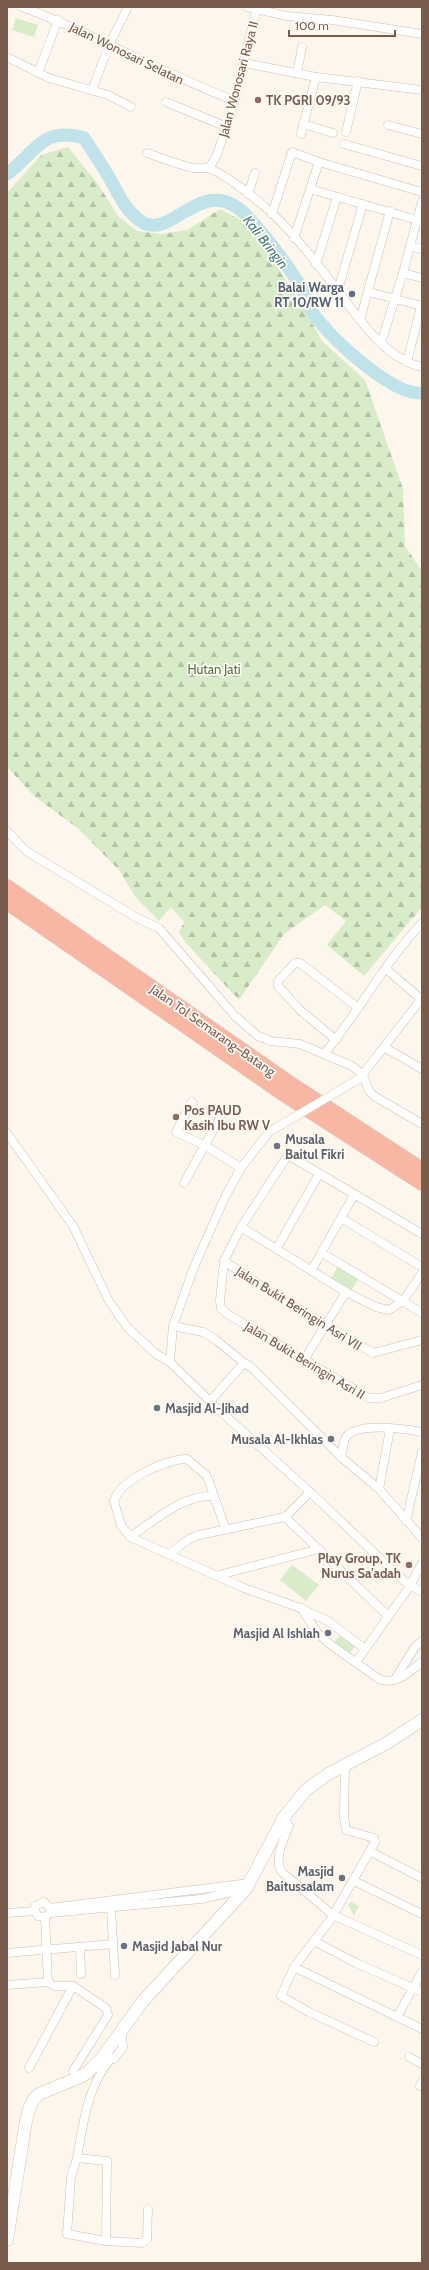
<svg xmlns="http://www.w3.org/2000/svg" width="429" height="2270" viewBox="0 0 429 2270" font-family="Cabin,sans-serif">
<defs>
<pattern id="grass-tufts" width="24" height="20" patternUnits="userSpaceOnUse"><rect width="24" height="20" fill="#d8ecc9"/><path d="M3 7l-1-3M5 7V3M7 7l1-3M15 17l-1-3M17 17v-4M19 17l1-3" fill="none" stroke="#b4c2a5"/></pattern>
<pattern id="forest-firs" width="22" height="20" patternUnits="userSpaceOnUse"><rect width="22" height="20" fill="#d8ecc9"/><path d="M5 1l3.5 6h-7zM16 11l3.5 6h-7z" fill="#b4c2a5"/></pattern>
</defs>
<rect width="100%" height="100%" fill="#fdf6ec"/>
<path fill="url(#grass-tufts)" d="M351 1902 359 1906 354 1915 348 1905Z"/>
<path fill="url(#forest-firs)" d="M68 147 98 184 118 216 137 231 161 234 187 230 220 209 248 224 299 300 322 341 365 380 403 489 405 546 422 571V907L364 976 327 945 346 921 325 905 284 934 239 1000 185 942 179 932 184 922 171 907 159 921 136 898 119 870 80 830 34 796 7 767V193L41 155Z"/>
<g fill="#d8ecc9">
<path d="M16 18 38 25 34 37 12 30Z"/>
<path d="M339 1265 359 1278 351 1291 331 1278Z"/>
<path d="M292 1565 319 1585 306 1601 280 1580Z"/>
<path d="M340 1635 355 1646 348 1655 333 1644Z"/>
</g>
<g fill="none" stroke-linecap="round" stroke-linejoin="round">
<path stroke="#bfe3e8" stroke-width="13" d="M7 174C37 151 43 126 84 138 93 152 102 165 110 179 119 195 126 212 142 222 172 241 203 171 246 215 263 232 289 267 301 287 307 297 310 311 318 320 335 341 393 396 422 393"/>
<defs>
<g id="street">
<path d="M22 7C94 33 161 73 233 100"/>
<path d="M247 7 287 16 332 20 422 34"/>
<path d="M7 57 49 78 108 95 131 107"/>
<path d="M244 63 316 77 422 90"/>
<path d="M38 73 58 20"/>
<path d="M297 73 302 47"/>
<path d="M92 90 110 43 128 7"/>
<path d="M166 102 227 127"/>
<path d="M303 124 333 133"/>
<path d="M388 125 422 134"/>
<path d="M346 132 358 81"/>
<path d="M301 134 316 77"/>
<path d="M344 144 422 166"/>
<path d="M147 153C162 158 177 164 193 168 199 169 206 167 211 169 230 178 248 193 264 206 290 228 317 263 338 291 360 320 384 358 422 367"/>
<path d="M209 168 216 157 231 115 256 11"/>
<path d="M310 189 421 221"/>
<path d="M248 194 255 173"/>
<path d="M272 214 292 152 319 162 422 192"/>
<path d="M294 238 319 162"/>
<path d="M410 246 422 249"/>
<path d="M316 264 337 197"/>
<path d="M403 273 422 278"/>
<path d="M338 290 363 204"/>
<path d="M369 292 422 306"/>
<path d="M360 320 390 211"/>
<path d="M381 343 403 273 422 201"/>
<path d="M407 362 421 306"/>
<path d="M7 831 26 851 137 918 159 928 234 1015 258 1036 271 1041 300 1044 352 1066 363 1075 369 1091 374 1096 422 1124"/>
<path d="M386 969 421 999"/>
<path d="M336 1040 300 1010 278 986V981L295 963H300L357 1007"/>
<path d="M384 1047 422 1069"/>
<path d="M324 1054C359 1012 384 963 422 923"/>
<path d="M360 1078 422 998"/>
<path d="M192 1102 176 1132 204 1145 241 1168"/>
<path d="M269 1132 241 1168 225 1197 194 1267 173 1326 170 1362 218 1409 310 1492 404 1581 422 1592"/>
<path d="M7 1133 73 1226 109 1301 127 1327 156 1354 170 1362"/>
<path d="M184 1183 222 1114"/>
<path d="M341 1218 422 1267"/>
<path d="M241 1227 346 1292 376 1307 389 1310 403 1301 422 1273"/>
<path d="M422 1234 288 1155 241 1227 224 1261 220 1301 221 1309 229 1315 369 1398H381L422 1385"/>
<path d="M277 1248 319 1174"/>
<path d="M322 1253 422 1313"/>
<path d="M224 1261 269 1291 373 1353 422 1340"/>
<path d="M311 1271 354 1195"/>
<path d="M173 1326 203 1332 216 1340 244 1363"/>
<path d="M304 1360 346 1292"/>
<path d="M210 1401 244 1363 251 1367 341 1457 379 1489 422 1538"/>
<path d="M341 1457C343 1451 343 1444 345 1439 354 1421 406 1429 422 1432"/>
<path d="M379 1489 390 1429"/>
<path d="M285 1517 388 1616"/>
<path d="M406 1521 422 1452"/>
<path d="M226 1530 207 1476 187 1459C166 1459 120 1480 114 1501L121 1525 130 1537 244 1588 300 1608 328 1621 365 1649"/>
<path d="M130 1537C154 1521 182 1495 213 1496"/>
<path d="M169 1554 189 1539 199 1535 285 1517 310 1492"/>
<path d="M219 1575 319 1549"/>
<path d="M301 1608 317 1632 327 1642 379 1679C396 1686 409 1672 422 1662"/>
<path d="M356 1662 410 1586 422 1563"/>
<path d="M395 1679 415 1647 422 1641"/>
<path d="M345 1766 344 1817 346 1830 374 1838 375 1842 331 1919 294 1967 281 1996 309 2012 374 2042"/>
<path d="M284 1817 289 1826C284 1839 272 1861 283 1873L333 1915 422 1955"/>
<path d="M371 1852 422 1878"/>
<path d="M354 1881 422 1914"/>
<path d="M50 1908 249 1883"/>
<path d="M111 1908 115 1975"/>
<path d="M7 1913 35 1911"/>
<path d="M50 1913V1908L44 1902 35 1906V1911L38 1916 45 1917 50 1913 201 1899 245 1889"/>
<path d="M45 1917 48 1982"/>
<path d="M314 1941 356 1963 422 1992"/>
<path d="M80 1947 81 1974"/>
<path d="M7 1953 113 1944"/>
<path d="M294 1967 422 2029"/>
<path d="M7 1985 48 1982 54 1986H73L106 2008 108 2015 73 2071"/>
<path d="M397 2017 422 1972"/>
<path d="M409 2057 422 2064"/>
<path d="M106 2059H114L123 2047 121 2029"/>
<path d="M29 2068 73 1986"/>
<path d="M420 2086 422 2082"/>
<path d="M77 2158 107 2161 106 2241 67 2234 71 2177Z"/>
<path d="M77 2158C83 2125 87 2087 110 2060"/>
<path d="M106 2241 142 2243 147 2240 148 2209"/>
</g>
<path id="secondary" d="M7 2240 26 2121C29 2110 30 2101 39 2094L78 2078 87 2073 101 2059 143 2001 246 1889 284 1817 306 1790 328 1774 387 1743 422 1720"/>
<g id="highway">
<path d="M7 887 289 1083 422 1170"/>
<path d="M7 902 284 1094 422 1183"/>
</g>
</defs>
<use href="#street" stroke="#d1beb0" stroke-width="9"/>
<use href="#secondary" stroke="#d6c0b0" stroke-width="13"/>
<use href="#highway" stroke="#dad1cd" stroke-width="16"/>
<use href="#street" stroke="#fff" stroke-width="8"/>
<use href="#secondary" stroke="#fff" stroke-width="12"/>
<use href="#highway" stroke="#f7b7a3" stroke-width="15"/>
<defs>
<path id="street-bridge" d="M269 1132 357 1080"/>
</defs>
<use href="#street-bridge" stroke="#d1beb0" stroke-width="9" stroke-linecap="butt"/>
<use href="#street-bridge" stroke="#fff" stroke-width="8"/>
</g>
<g fill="#8d6e63" stroke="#fffaf3" stroke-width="1.5">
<circle cx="258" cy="100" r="4"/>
<circle cx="176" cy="1117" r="4"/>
<circle cx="409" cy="1565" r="4"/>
</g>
<circle fill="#5c6f8a" stroke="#fffaf3" stroke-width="1.5" cx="352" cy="294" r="4"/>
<g fill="#6b7280" stroke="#fffaf3" stroke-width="1.5">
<circle cx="277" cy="1146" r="4"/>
<circle cx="157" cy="1408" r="4"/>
<circle cx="331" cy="1439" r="4"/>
<circle cx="328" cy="1633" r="4"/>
<circle cx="342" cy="1878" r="4"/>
<circle cx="124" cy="1946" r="4"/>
</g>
<g text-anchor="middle" stroke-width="3.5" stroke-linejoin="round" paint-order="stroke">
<g font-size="13" fill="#7a5c4d" stroke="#fffaf3">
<text transform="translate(127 53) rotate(26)" y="5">Jalan Wonosari Selatan</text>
<text transform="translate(238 79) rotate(-75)" y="5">Jalan Wonosari Raya II</text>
<text transform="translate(213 1030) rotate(35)" y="5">Jalan Tol Semarang–Batang</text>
<text transform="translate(299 1308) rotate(32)" y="5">Jalan Bukit Beringin Asri VII</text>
<text transform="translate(305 1360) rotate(31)" y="5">Jalan Bukit Beringin Asri II</text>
</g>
<g font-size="13" font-weight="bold" fill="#785e54" stroke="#fffaf3" text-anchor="start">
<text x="266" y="105">TK PGRI 09/93</text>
<text x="184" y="1115">Pos PAUD<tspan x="184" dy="15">Kasih Ibu RW V</tspan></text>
<text x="401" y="1563" text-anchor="end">Play Group, TK<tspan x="401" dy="15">Nurus Sa'adah</tspan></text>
</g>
<g font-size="13" font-weight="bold" fill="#4e5e75" stroke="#fffaf3" text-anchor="end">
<text x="344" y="292">Balai Warga<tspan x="344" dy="15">RT 10/RW 11</tspan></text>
</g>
<g font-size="13" fill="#537a41" stroke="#fffaf3">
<text x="214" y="674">Hutan Jati</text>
</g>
<g font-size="13" font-weight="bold" fill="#5b616d" stroke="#fffaf3" text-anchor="start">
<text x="285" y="1144">Musala<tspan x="285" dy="15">Baitul Fikri</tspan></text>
<text x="165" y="1413">Masjid Al-Jihad</text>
<text x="323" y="1444" text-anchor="end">Musala Al-Ikhlas</text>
<text x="320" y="1638" text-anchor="end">Masjid Al Ishlah</text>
<text x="334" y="1876" text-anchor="end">Masjid<tspan x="334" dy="15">Baitussalam</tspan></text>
<text x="132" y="1951">Masjid Jabal Nur</text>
</g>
<g font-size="14" font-style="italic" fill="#437c86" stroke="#fffaf3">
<text transform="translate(266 242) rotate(52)" y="5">Kali Bringin</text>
</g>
</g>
<rect width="429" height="2270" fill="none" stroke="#7a5c4d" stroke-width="16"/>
<path d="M289 30v6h106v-6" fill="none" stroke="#7a5c4d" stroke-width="2"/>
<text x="295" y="30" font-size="12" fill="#7a5c4d" stroke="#fffaf3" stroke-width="3" paint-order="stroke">100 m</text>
</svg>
